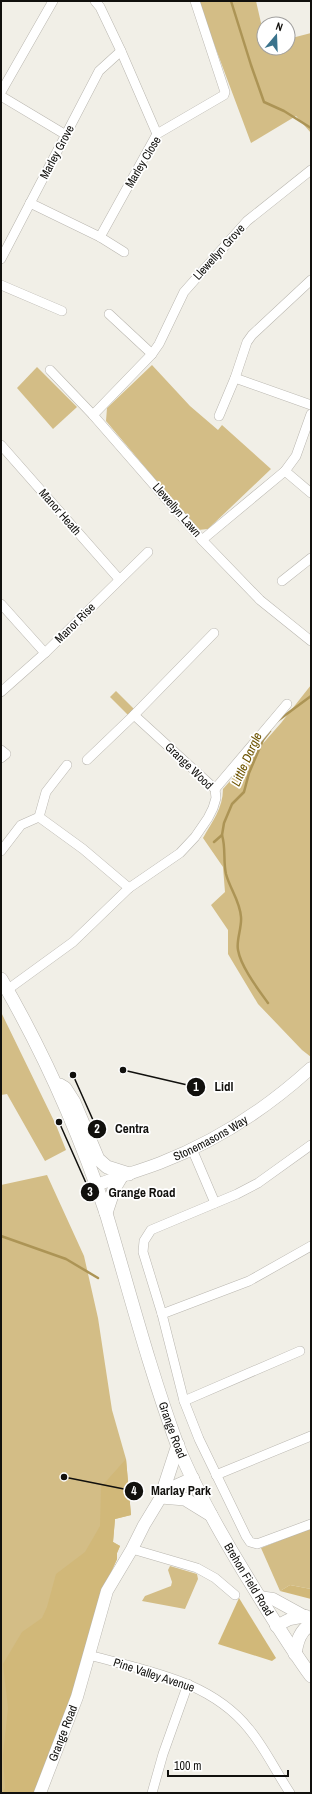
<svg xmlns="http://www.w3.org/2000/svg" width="312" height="1794" viewBox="0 0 312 1794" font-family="'Archivo Narrow',sans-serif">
<rect width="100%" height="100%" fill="#f1efe7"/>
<g fill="#d3bd86">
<path d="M198 1H256L264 36V48H288V39L311 33V133L296 116 251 143Z"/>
<path d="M152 365 190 406 218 430 222 425 271 469 208 529 198 530 106 421 107 408Z"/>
<path d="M37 367 77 407 53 429 17 388Z"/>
<path d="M311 685V1057L302 1050 258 1004 228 954V930L211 905 225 892 223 867 203 838C212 822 223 808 223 789L281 723Z"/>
<path d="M116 691 137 712 131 718 110 697Z"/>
<path d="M1 1012 56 1125 66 1150 45 1161 7 1094 1 1095Z"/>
<path d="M47 1175 84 1256 98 1318 112 1410 126 1459 131 1515 115 1519 113 1542 120 1546 117 1553V1559L103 1590 35 1793H1V1185Z"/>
<path d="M311 1528V1589L290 1585 280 1591 261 1548Z"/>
<path d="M170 1566 197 1574 198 1579 185 1609 142 1601 145 1596 171 1586 172 1582 168 1570Z"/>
</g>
<g fill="#d1b879">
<path d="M126 1459 131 1515 115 1519 113 1542 120 1546 117 1553V1559L103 1590 66 1718 35 1793H3L5 1788 3 1755 8 1708 3 1664 22 1632 42 1618 47 1607 56 1574 85 1552 100 1526 101 1487Z"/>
<path d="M290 1585 311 1589V1599L280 1591Z"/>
<path d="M239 1598 276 1658 272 1661 218 1644Z"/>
</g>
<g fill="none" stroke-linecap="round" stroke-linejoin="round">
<g stroke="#ac9455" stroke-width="2.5">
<path d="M231 1 251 65 264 102 284 111 311 128"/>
<path d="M276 722 311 696"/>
<path d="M222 835C226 848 223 861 226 874 230 889 240 901 241 917 242 928 236 940 238 950 241 967 258 989 268 1003"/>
<path d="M214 842 222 835 224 823 232 804 244 792 249 773 263 740 270 731"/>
<path d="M1 1236 66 1259 98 1278"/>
</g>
<defs>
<g id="minor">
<path d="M95 1 100 7 121 51 157 134"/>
<path d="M1 92 53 1"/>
<path d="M1 96 66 135"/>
<path d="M30 203 100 237 124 252"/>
<path d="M100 237 157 134 224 95 225 92 195 1"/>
<path d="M1 259 99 71 121 51"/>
<path d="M1 285 62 311"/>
<path d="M109 314 152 354"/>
<path d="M50 370 93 415 202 540 260 600 311 641"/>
<path d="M235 378 311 405"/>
<path d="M93 415 152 354 159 344 184 292 247 221 311 170"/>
<path d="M219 416 235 378 247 342 252 335 311 280"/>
<path d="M1 445 119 579"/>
<path d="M285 471 311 493"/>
<path d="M202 540 285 471 296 456 311 414"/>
<path d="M282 581 311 558"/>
<path d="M1 604 45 653"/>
<path d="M1 692 45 653 148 552"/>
<path d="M1 750 6 754 1 758"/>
<path d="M87 760 134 715 214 633"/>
<path d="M215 789 287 704"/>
<path d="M39 817 46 792 67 765"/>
<path d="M1 851 21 825 39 817 83 849 129 888"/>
<path d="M7 990 73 942 129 888 180 853 195 837 208 818 213 808 216 798 215 789 134 715"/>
<path d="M311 1145 258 1183 237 1194 151 1230 144 1241 143 1252 162 1314 184 1401 199 1439 246 1536 250 1542 257 1544 311 1524"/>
<path d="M192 1149 215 1203"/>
<path d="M162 1314 249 1281 311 1246"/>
<path d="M184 1401 300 1351"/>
<path d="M216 1475 311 1436"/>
<path d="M132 1549 197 1568 215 1578 235 1595"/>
<path d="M89 1655C146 1671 210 1680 249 1729 265 1748 276 1772 290 1793"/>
<path d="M152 1793 163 1754 188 1684"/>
</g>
<g id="tertiary">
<path id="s1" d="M97 1185C117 1177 139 1171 160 1163 217 1141 266 1109 311 1068"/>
<path d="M259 1597 273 1599 304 1616"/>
<path d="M276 1626 290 1619 306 1616"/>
<path id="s2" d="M40 1793 77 1697 107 1591 132 1549 144 1525 161 1497 173 1487 193 1478"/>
</g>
<g id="secondary">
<path id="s3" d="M1 979C44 1053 79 1132 106 1213 129 1290 149 1368 177 1444 195 1489 219 1531 244 1572 266 1608 287 1643 311 1676"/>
<path d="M60 1085 65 1088 74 1102 98 1159 107 1167 129 1174"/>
<path d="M106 1213 114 1189 121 1177"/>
<path d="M178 1445 161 1497 185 1499 211 1515"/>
<path d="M295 1654C297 1641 300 1631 311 1624"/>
</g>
</defs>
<use href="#minor" stroke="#b9b6af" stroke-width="10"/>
<use href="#tertiary" stroke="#b9b6af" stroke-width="13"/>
<use href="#secondary" stroke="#b9b6af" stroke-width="14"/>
<use href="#minor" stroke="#fff" stroke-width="9"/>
<use href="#tertiary" stroke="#fff" stroke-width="12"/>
<use href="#secondary" stroke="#fff" stroke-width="13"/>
</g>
<g text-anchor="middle" stroke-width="3.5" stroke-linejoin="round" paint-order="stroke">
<g font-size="12" fill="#11100d" stroke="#fff">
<text transform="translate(57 152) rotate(-62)" y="4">Marley Grove</text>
<text transform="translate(143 162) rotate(-59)" y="4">Marley Close</text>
<text transform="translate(219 252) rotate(-48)" y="4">Llewellyn Grove</text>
<text transform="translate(177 510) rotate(49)" y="4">Llewellyn Lawn</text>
<text transform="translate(60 512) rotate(49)" y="4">Manor Heath</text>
<text transform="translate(75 623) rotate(-45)" y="4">Manor Rise</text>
<text transform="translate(189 766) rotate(44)" y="4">Grange Wood</text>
<text dy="4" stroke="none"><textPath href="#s1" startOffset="123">Stonemasons Way</textPath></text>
<text dy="4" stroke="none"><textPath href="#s3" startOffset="484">Grange Road</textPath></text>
<text dy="4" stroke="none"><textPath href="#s3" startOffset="652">Brehon Field Road</textPath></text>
<text transform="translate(154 1675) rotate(18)" y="4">Pine Valley Avenue</text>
<text dy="4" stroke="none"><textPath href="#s2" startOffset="64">Grange Road</textPath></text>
</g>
<g font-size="13" font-style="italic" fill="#6d5401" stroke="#fff">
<text transform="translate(246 759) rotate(-66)" y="5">Little Dargle</text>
</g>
</g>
<path fill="none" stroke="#11100d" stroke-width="1.5" d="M123 1070L196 1087M73 1075L97 1129M59 1122L90 1192M64 1477L134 1491"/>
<g fill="#11100d" stroke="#fff" stroke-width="1.5">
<circle cx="123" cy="1070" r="4"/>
<circle cx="73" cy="1075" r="4"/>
<circle cx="59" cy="1122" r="4"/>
<circle cx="64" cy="1477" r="4"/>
<circle cx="196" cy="1087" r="10"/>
<circle cx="97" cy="1129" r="10"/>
<circle cx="90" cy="1192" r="10"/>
<circle cx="134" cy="1491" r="10"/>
</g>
<g font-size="12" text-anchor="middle" font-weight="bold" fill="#fff">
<text x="196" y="1091">1</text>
<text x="97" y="1133">2</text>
<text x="90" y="1196">3</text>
<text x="134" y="1495">4</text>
</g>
<g font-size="13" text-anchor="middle" font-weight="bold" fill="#11100d" stroke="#fff" stroke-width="3.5" stroke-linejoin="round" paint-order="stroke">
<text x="224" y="1091">Lidl</text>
<text x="132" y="1133">Centra</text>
<text x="142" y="1197">Grange Road</text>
<text x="181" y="1495">Marlay Park</text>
</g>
<rect width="312" height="1794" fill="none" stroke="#11100d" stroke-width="4"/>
<g transform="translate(276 36) rotate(19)"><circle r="19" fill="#ffffff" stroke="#a09f9e"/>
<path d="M0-3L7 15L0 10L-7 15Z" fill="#3a738c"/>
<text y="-6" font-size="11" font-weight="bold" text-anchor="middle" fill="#11100d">N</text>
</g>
<path d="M168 1770v6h120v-6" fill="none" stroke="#11100d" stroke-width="2"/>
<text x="174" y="1770" font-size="12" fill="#11100d" stroke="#ffffff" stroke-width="3" paint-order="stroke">100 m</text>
</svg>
